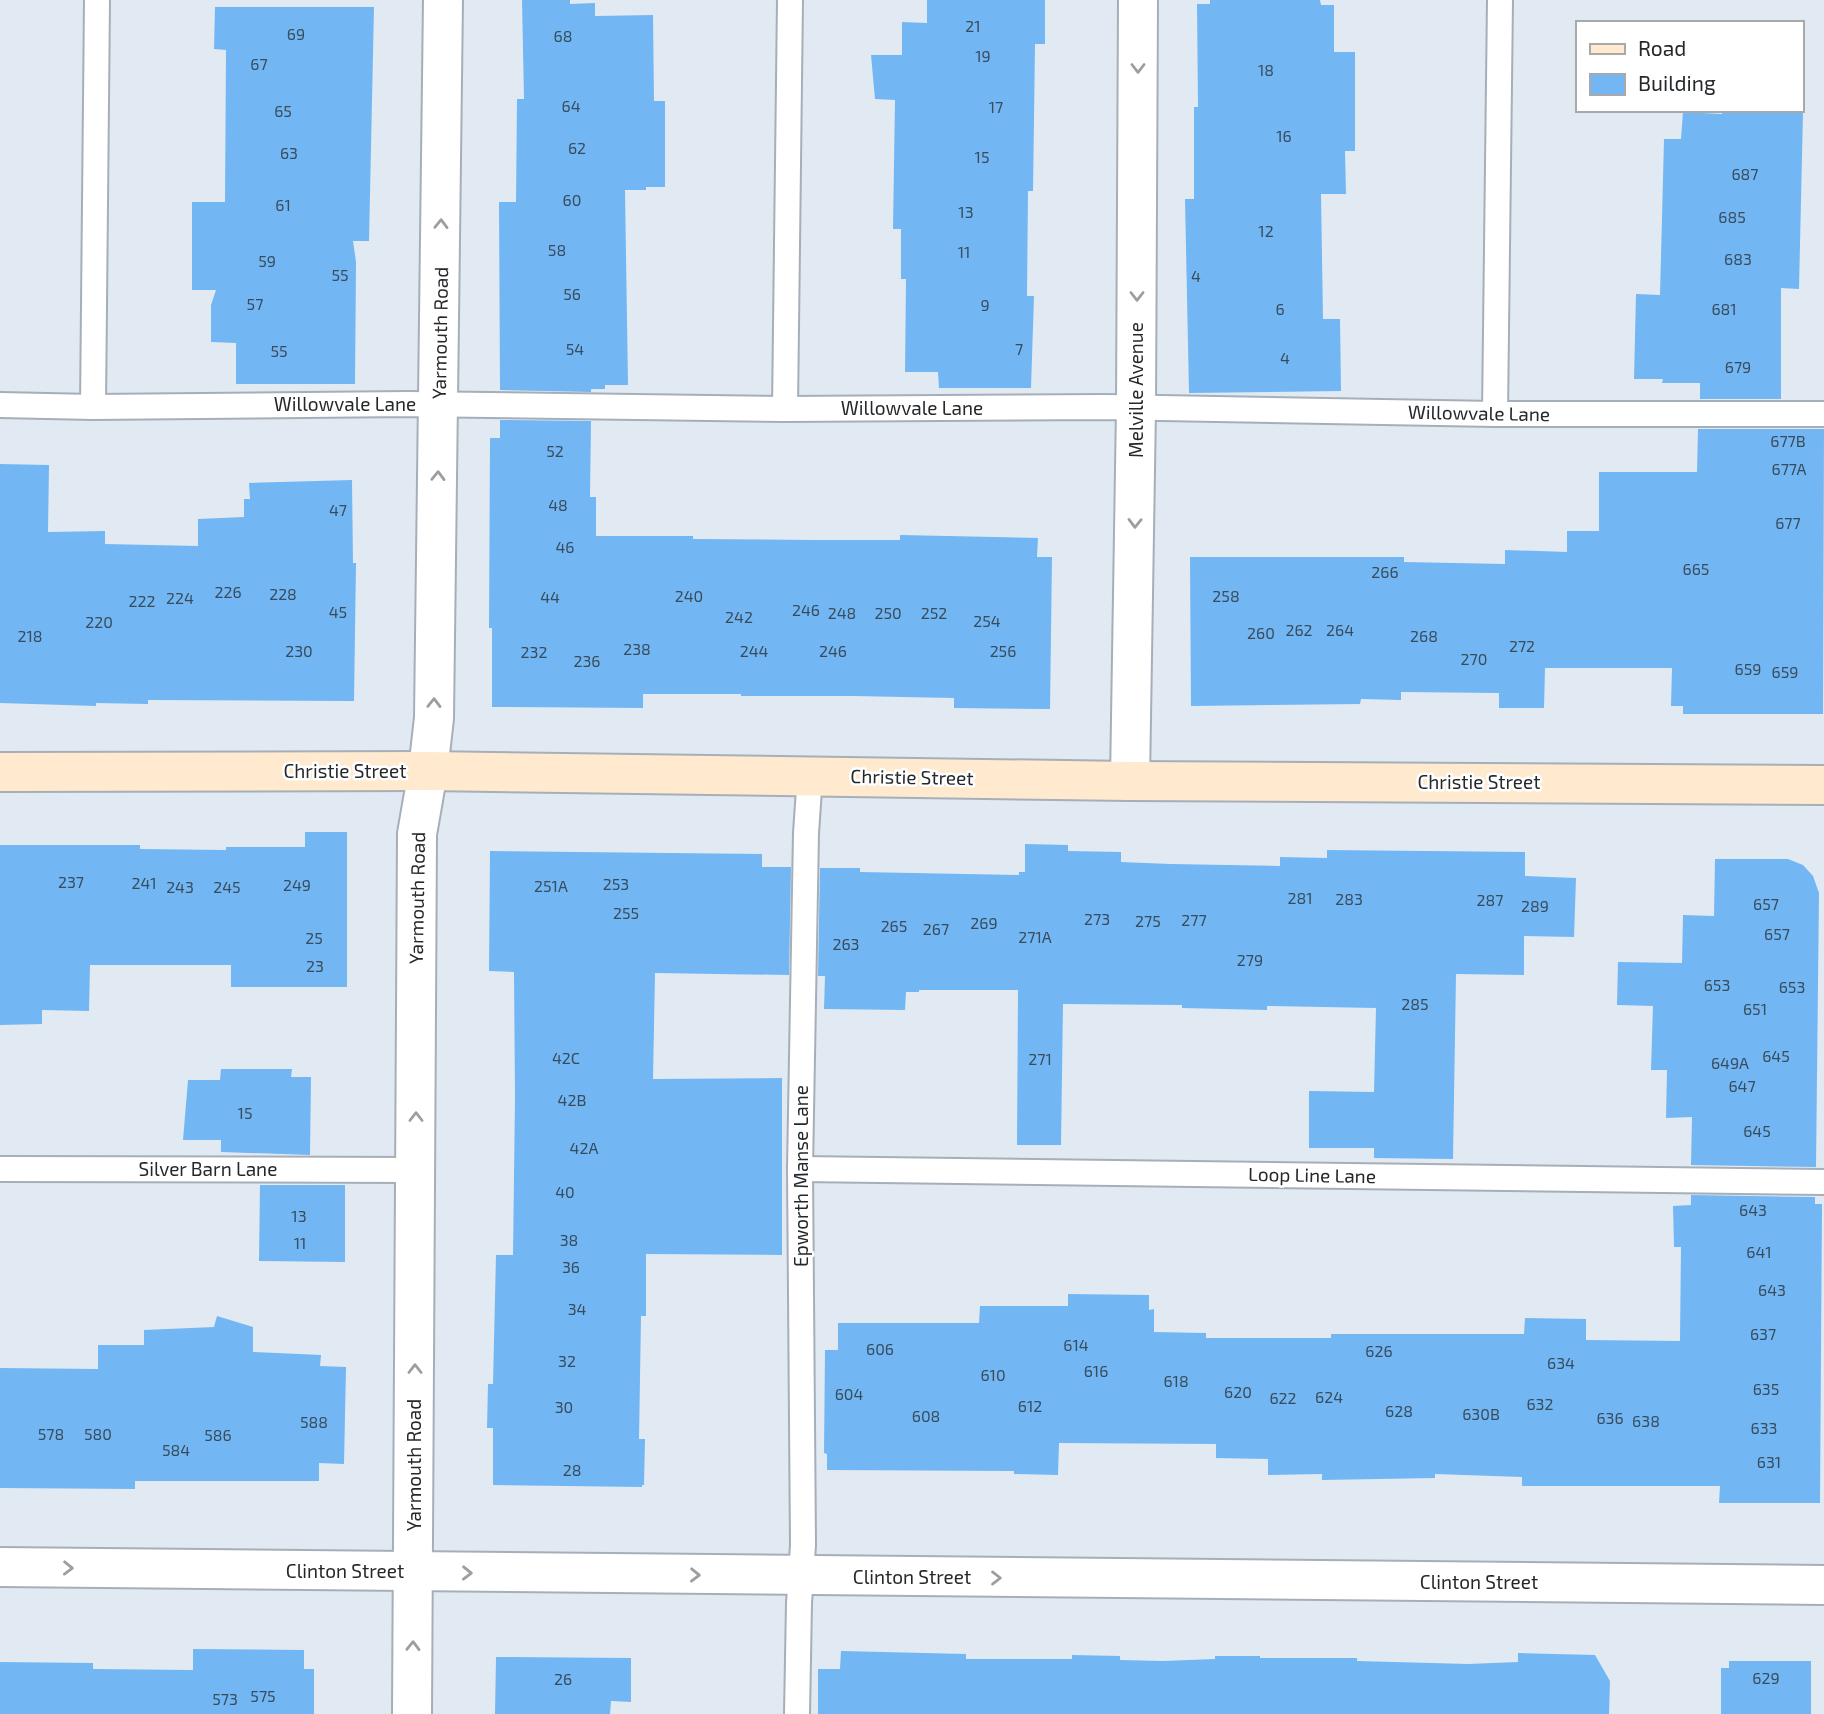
<svg xmlns="http://www.w3.org/2000/svg" width="1824" height="1714" viewBox="0 0 1824 1714" font-family="'Exo 2',sans-serif">
<rect width="100%" height="100%" fill="#e1eaf2"/>
<g fill="#72b7f3">
<path d="M522 0H570V4L595 3V16L653 15 654 101H665V187H646V190H625L628 385H605V389H591V392L500 390 499 202H516L517 99H524Z"/>
<path d="M927 0H1045V44H1035L1033 191H1028L1027 296H1034L1031 388H939L938 372H905L906 279H901V229H893L895 100 875 99 871 55H902V22L927 23Z"/>
<path d="M1210 0H1320L1321 5H1334V52H1355V151H1345L1346 194H1321L1323 319H1340L1341 391 1189 393 1185 199H1194V107H1198L1197 4H1210Z"/>
<path d="M215 7H374L369 241H353L356 262 355 384H236V343L211 342V305L216 290H192V202H225L226 50 214 49Z"/>
<path d="M1722 111 1803 112 1799 289 1781 288V399H1700V383H1662L1663 379H1634L1636 294 1660 295 1664 139H1681L1683 112 1722 114Z"/>
<path d="M500 420 591 421 590 497H596V536H693V539L812 540H900V535L1038 538 1037 557H1052L1050 709 954 708V698L853 696H741V694H643V708L492 707V628H489L490 438H500Z"/>
<path d="M1698 429H1824L1823 714H1683V706H1671L1672 668H1545L1544 708H1499V693L1401 692V700L1361 699 1360 704 1191 706 1190 557H1404V562L1505 564V550L1567 552V531H1599V472H1697Z"/>
<path d="M0 464 49 465 48 532 105 531V544L198 546V519L244 517V499H250L249 483 352 480 353 563H356L354 701 148 700V704L96 703V706L0 703Z"/>
<path d="M305 832H347V987H231V965H90L89 1011 42 1010V1024L0 1025V845H140V849L226 850V847H305Z"/>
<path d="M1025 844 1068 845V851L1121 852V862L1170 864 1280 866V857L1327 858V850L1525 852V876L1576 878 1574 937 1524 936V975L1456 974 1453 1159 1374 1158V1148H1309V1091L1374 1092 1376 1008 1267 1006V1010L1182 1008V1005L1063 1004 1061 1145H1017L1018 990H919V992H906L905 1010 824 1009 825 976H818L820 868H860V872L1019 875V872H1025Z"/>
<path d="M490 851 762 854V867H791L789 975 655 973 653 1079 782 1078V1255L646 1254V1316H641L639 1439H645L644 1485H642V1487L493 1485V1428H487L488 1384H493L496 1255H513L515 1097 514 972 489 971Z"/>
<path d="M1715 859H1788L1803 865 1813 876 1819 893 1816 1167 1691 1165 1692 1117 1666 1118 1667 1070H1651L1653 1006 1617 1005 1618 962 1682 963 1683 915 1714 916Z"/>
<path d="M221 1069H292L291 1077H311L310 1155 221 1152V1140H183L188 1080H220Z"/>
<path d="M260 1185H345V1262L259 1261Z"/>
<path d="M1691 1195 1815 1197V1204H1822L1820 1503H1719L1720 1486H1522V1477L1435 1474V1478L1322 1480V1474L1268 1475V1459L1216 1458V1444L1059 1443 1058 1475 1014 1474V1471L827 1470V1454L824 1453 825 1350H838V1323H979L980 1306H1068V1294L1149 1295V1310L1154 1309V1332L1206 1333V1338H1331V1334H1524L1525 1318 1586 1319V1340L1680 1341 1681 1247H1674L1673 1206 1691 1205Z"/>
<path d="M217 1316 253 1327V1352L321 1355 320 1366 346 1367 344 1464 319 1463V1481H135V1489L0 1488V1368L98 1369V1345H144V1330L214 1327Z"/>
<path d="M193 1649 304 1650V1669H314V1714H0V1662L93 1663V1669L193 1670Z"/>
<path d="M841 1651 966 1654V1659H1072V1655L1120 1656V1660L1163 1661 1215 1659V1656H1260V1658H1357V1661L1468 1664 1518 1662V1653L1595 1655 1610 1681 1609 1714H818V1669H840Z"/>
<path d="M496 1657 631 1658V1702L611 1701 610 1714H495Z"/>
<path d="M1729 1661H1811V1714H1721V1668H1729Z"/>
</g>
<g fill="none" stroke-linecap="round" stroke-linejoin="round">
<defs>
<g id="lane">
<path d="M0 405 93 407 408 404 785 409 1105 407 1495 414H1824"/>
<path d="M93 407 97 0"/>
<path d="M785 409 790 0"/>
<path d="M1495 414 1500 0"/>
<path d="M0 1169 415 1170"/>
<path d="M800 1169 1824 1182"/>
<path d="M797 1714 799 1603 803 1545 800 1169 806 833 810 775"/>
</g>
<g id="street">
<path d="M1130 781 1136 408 1138 0"/>
<path d="M0 1567 1824 1585"/>
<path d="M412 1714 417 834 428 771 434 718 443 0"/>
</g>
<path id="secondary" d="M0 772 428 771 1130 781 1824 785"/>
</defs>
<use href="#lane" stroke="#a6afb7" stroke-width="28"/>
<use href="#street" stroke="#a6afb7" stroke-width="42"/>
<use href="#secondary" stroke="#a6afb7" stroke-width="42"/>
<use href="#lane" stroke="#fff" stroke-width="24"/>
<use href="#street" stroke="#fff" stroke-width="38"/>
<use href="#secondary" stroke="#ffead0" stroke-width="38"/>
</g>
<defs><path id="oneway-chevron" d="M-2-3.5L2.5 0L-2 3.5" fill="none" stroke-width="1.6" stroke-linecap="round" stroke-linejoin="round" transform="scale(1.75)"/></defs>
<g stroke="#9d9ea0">
<use href="#oneway-chevron" transform="translate(1138 68) rotate(90)"/>
<use href="#oneway-chevron" transform="translate(441 224) rotate(-89)"/>
<use href="#oneway-chevron" transform="translate(1137 296) rotate(90)"/>
<use href="#oneway-chevron" transform="translate(438 476) rotate(-89)"/>
<use href="#oneway-chevron" transform="translate(1135 523) rotate(91)"/>
<use href="#oneway-chevron" transform="translate(434 703) rotate(-89)"/>
<use href="#oneway-chevron" transform="translate(416 1117) rotate(-90)"/>
<use href="#oneway-chevron" transform="translate(415 1369) rotate(-90)"/>
<use href="#oneway-chevron" transform="translate(68 1568) rotate(1)"/>
<use href="#oneway-chevron" transform="translate(467 1573) rotate(1)"/>
<use href="#oneway-chevron" transform="translate(695 1575) rotate(1)"/>
<use href="#oneway-chevron" transform="translate(996 1578)"/>
<use href="#oneway-chevron" transform="translate(413 1646) rotate(-89)"/>
</g>
<g text-anchor="middle" stroke-width="5" stroke-linejoin="round" paint-order="stroke">
<g font-size="16" fill="#384c5d">
<text x="973" y="32">21</text>
<text x="296" y="40">69</text>
<text x="563" y="42">68</text>
<text x="983" y="62">19</text>
<text x="259" y="70">67</text>
<text x="1266" y="76">18</text>
<text x="571" y="112">64</text>
<text x="996" y="113">17</text>
<text x="283" y="117">65</text>
<text x="1284" y="142">16</text>
<text x="577" y="154">62</text>
<text x="289" y="159">63</text>
<text x="982" y="163">15</text>
<text x="1745" y="180">687</text>
<text x="572" y="206">60</text>
<text x="283" y="211">61</text>
<text x="966" y="218">13</text>
<text x="1732" y="223">685</text>
<text x="1266" y="237">12</text>
<text x="557" y="256">58</text>
<text x="964" y="258">11</text>
<text x="1738" y="265">683</text>
<text x="267" y="267">59</text>
<text x="340" y="281">55</text>
<text x="1196" y="282">4</text>
<text x="572" y="300">56</text>
<text x="255" y="310">57</text>
<text x="985" y="311">9</text>
<text x="1280" y="315">6</text>
<text x="1724" y="315">681</text>
<text x="575" y="355">54</text>
<text x="1019" y="355">7</text>
<text x="279" y="357">55</text>
<text x="1285" y="364">4</text>
<text x="1738" y="373">679</text>
<text x="1788" y="447">677B</text>
<text x="555" y="457">52</text>
<text x="1789" y="475">677A</text>
<text x="558" y="511">48</text>
<text x="338" y="516">47</text>
<text x="1788" y="529">677</text>
<text x="565" y="553">46</text>
<text x="1696" y="575">665</text>
<text x="1385" y="578">266</text>
<text x="228" y="598">226</text>
<text x="283" y="600">228</text>
<text x="689" y="602">240</text>
<text x="1226" y="602">258</text>
<text x="550" y="603">44</text>
<text x="180" y="604">224</text>
<text x="142" y="607">222</text>
<text x="806" y="616">246</text>
<text x="338" y="618">45</text>
<text x="842" y="619">248</text>
<text x="888" y="619">250</text>
<text x="934" y="619">252</text>
<text x="739" y="623">242</text>
<text x="987" y="627">254</text>
<text x="99" y="628">220</text>
<text x="1299" y="636">262</text>
<text x="1340" y="636">264</text>
<text x="1261" y="639">260</text>
<text x="30" y="642">218</text>
<text x="1424" y="642">268</text>
<text x="1522" y="652">272</text>
<text x="637" y="655">238</text>
<text x="299" y="657">230</text>
<text x="754" y="657">244</text>
<text x="833" y="657">246</text>
<text x="1003" y="657">256</text>
<text x="534" y="658">232</text>
<text x="1474" y="665">270</text>
<text x="587" y="667">236</text>
<text x="1748" y="675">659</text>
<text x="1785" y="678">659</text>
<text x="71" y="888">237</text>
<text x="144" y="889">241</text>
<text x="616" y="890">253</text>
<text x="297" y="891">249</text>
<text x="551" y="892">251A</text>
<text x="180" y="893">243</text>
<text x="227" y="893">245</text>
<text x="1300" y="904">281</text>
<text x="1349" y="905">283</text>
<text x="1490" y="906">287</text>
<text x="1766" y="910">657</text>
<text x="1535" y="912">289</text>
<text x="626" y="919">255</text>
<text x="1097" y="925">273</text>
<text x="1194" y="926">277</text>
<text x="1148" y="927">275</text>
<text x="984" y="929">269</text>
<text x="894" y="932">265</text>
<text x="936" y="935">267</text>
<text x="1777" y="940">657</text>
<text x="1035" y="943">271A</text>
<text x="314" y="944">25</text>
<text x="846" y="950">263</text>
<text x="1250" y="966">279</text>
<text x="315" y="972">23</text>
<text x="1717" y="991">653</text>
<text x="1792" y="993">653</text>
<text x="1415" y="1010">285</text>
<text x="1755" y="1015">651</text>
<text x="1776" y="1062">645</text>
<text x="566" y="1064">42C</text>
<text x="1040" y="1065">271</text>
<text x="1730" y="1069">649A</text>
<text x="1742" y="1092">647</text>
<text x="572" y="1106">42B</text>
<text x="245" y="1119">15</text>
<text x="1757" y="1137">645</text>
<text x="584" y="1154">42A</text>
<text x="565" y="1198">40</text>
<text x="1753" y="1216">643</text>
<text x="299" y="1222">13</text>
<text x="569" y="1246">38</text>
<text x="300" y="1249">11</text>
<text x="1759" y="1258">641</text>
<text x="571" y="1273">36</text>
<text x="1772" y="1296">643</text>
<text x="577" y="1315">34</text>
<text x="1763" y="1340">637</text>
<text x="1076" y="1351">614</text>
<text x="880" y="1355">606</text>
<text x="1379" y="1357">626</text>
<text x="567" y="1367">32</text>
<text x="1561" y="1369">634</text>
<text x="1096" y="1377">616</text>
<text x="993" y="1381">610</text>
<text x="1176" y="1387">618</text>
<text x="1766" y="1395">635</text>
<text x="1238" y="1398">620</text>
<text x="849" y="1400">604</text>
<text x="1329" y="1403">624</text>
<text x="1283" y="1404">622</text>
<text x="1540" y="1410">632</text>
<text x="1030" y="1412">612</text>
<text x="564" y="1413">30</text>
<text x="1399" y="1417">628</text>
<text x="1481" y="1420">630B</text>
<text x="926" y="1422">608</text>
<text x="1610" y="1424">636</text>
<text x="1646" y="1427">638</text>
<text x="314" y="1428">588</text>
<text x="1764" y="1434">633</text>
<text x="51" y="1440">578</text>
<text x="98" y="1440">580</text>
<text x="218" y="1441">586</text>
<text x="176" y="1456">584</text>
<text x="1769" y="1468">631</text>
<text x="572" y="1476">28</text>
<text x="1766" y="1684">629</text>
<text x="563" y="1685">26</text>
<text x="263" y="1702">575</text>
<text x="225" y="1705">573</text>
</g>
<g font-size="19" fill="#25282b" stroke="#fff">
<text transform="translate(440 333) rotate(-89)" y="7">Yarmouth Road</text>
<text transform="translate(1136 390) rotate(-90)" y="7">Melville Avenue</text>
<text x="345" y="411">Willowvale Lane</text>
<text x="912" y="415">Willowvale Lane</text>
<text transform="translate(1479 413) rotate(1)" y="7">Willowvale Lane</text>
<text x="345" y="778">Christie Street</text>
<text transform="translate(912 777) rotate(1)" y="7">Christie Street</text>
<text x="1479" y="789">Christie Street</text>
<text transform="translate(417 898) rotate(-89)" y="7">Yarmouth Road</text>
<text x="208" y="1176">Silver Barn Lane</text>
<text transform="translate(1312 1175) rotate(1)" y="7">Loop Line Lane</text>
<text transform="translate(801 1176) rotate(-90)" y="7">Epworth Manse Lane</text>
<text transform="translate(414 1465) rotate(-90)" y="7">Yarmouth Road</text>
<text x="345" y="1578">Clinton Street</text>
<text x="912" y="1584">Clinton Street</text>
<text x="1479" y="1589">Clinton Street</text>
</g>
</g>
<rect x="1576" y="21" width="228" height="91" fill="#ffffff" stroke="#a8a9aa" stroke-width="2"/>
<rect x="1590" y="44" width="35" height="10" fill="#ffead0" stroke="#a8a9aa" stroke-width="2"/>
<text x="1638" y="56" font-size="21" fill="#25282b">Road</text>
<rect x="1590" y="74" width="35" height="21" fill="#72b7f3" stroke="#a8a9aa" stroke-width="2"/>
<text x="1638" y="91" font-size="21" fill="#25282b">Building</text>
</svg>
